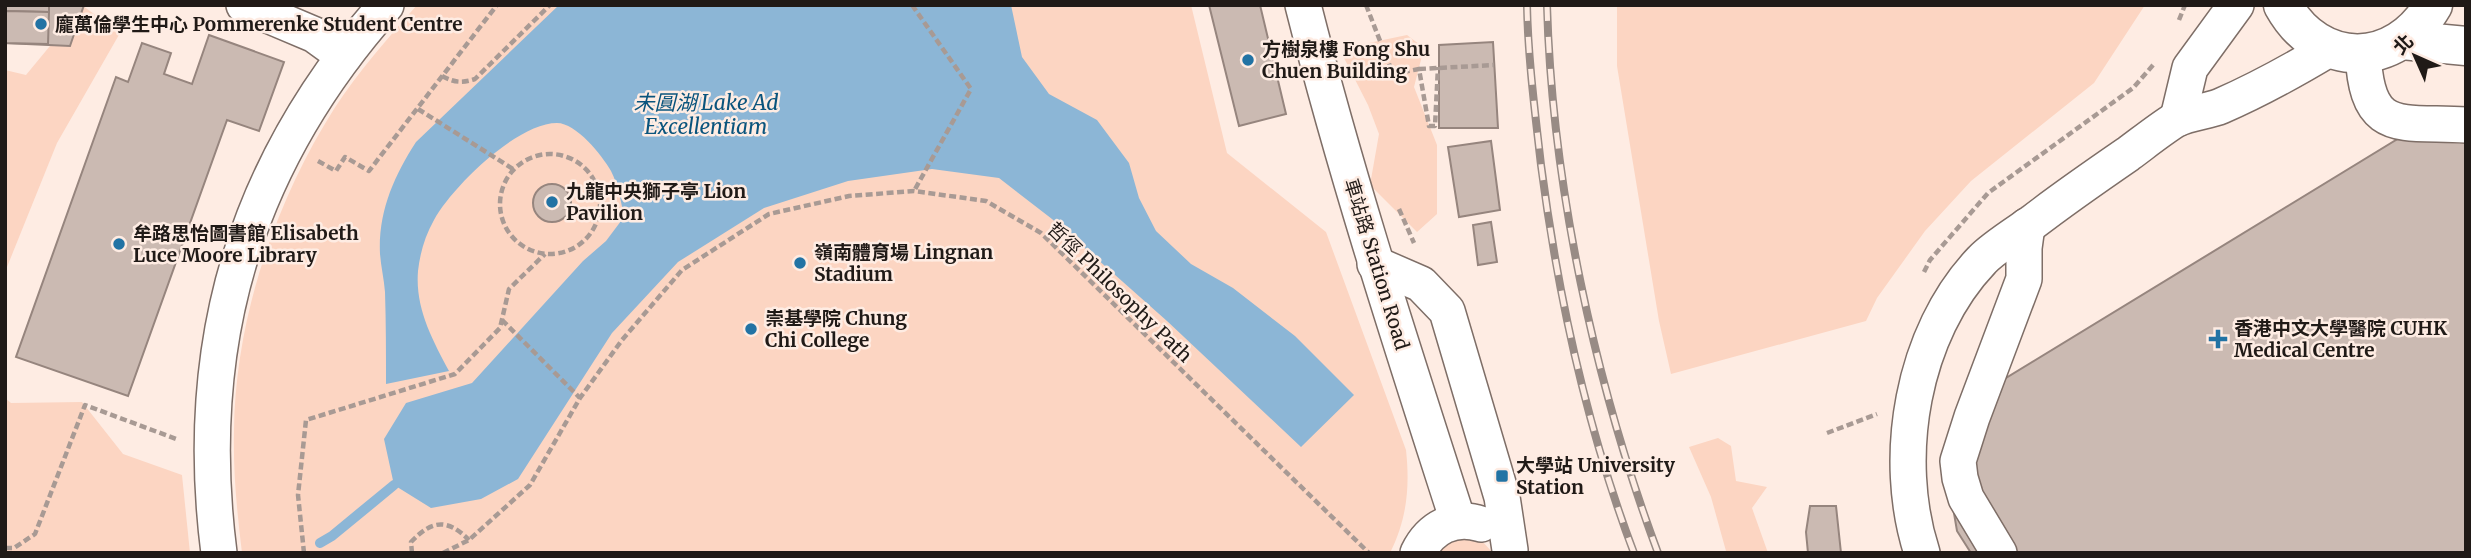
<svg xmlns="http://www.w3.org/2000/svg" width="2471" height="558" viewBox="0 0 2471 558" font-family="Merriweather,'Noto Sans TC',serif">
<rect width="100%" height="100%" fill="#feece3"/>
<g fill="#fcd5c2">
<path d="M417 5H1191L1227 153 1326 232 1406 450C1410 487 1407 519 1390 553H242C237 512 233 472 234 431 235 320 275 202 334 109 358 72 388 38 417 5Z"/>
<path d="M1617 5H2145L2094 83 1971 181 1925 231 1877 298 1866 321 1671 374 1659 321 1617 66Z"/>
<path d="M83 6 120 33 57 143 5 272V70L26 75Z"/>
<path d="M1407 35 1424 48 1414 87 1437 145V214L1417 232 1370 185 1379 134 1368 105 1342 54 1354 46Z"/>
<path d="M5 398 11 403 82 402 123 454 182 475 190 553H5Z"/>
<path d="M1718 438 1731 446 1736 481 1767 487 1752 508 1768 553 1726 551 1711 497 1689 447Z"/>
<path d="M1457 536 1481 540 1493 553H1433Z"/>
</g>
<path fill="#8cb6d6" d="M559 5H1011L1022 57 1049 94 1097 120 1129 163 1139 198 1156 231 1191 264 1233 288 1295 336 1354 395 1301 447 1167 321 1052 219 999 178 932 169 848 181 764 208 678 262 612 333 518 479 481 499 431 508 394 485 384 439 406 403 472 383 583 261 606 241 624 217C621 201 618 185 611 171 602 155 576 123 557 123 517 123 452 187 434 220 425 236 420 253 418 271 415 308 432 339 449 371L386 384C386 353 386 323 385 292 384 279 381 267 380 254 378 212 394 176 416 142Z"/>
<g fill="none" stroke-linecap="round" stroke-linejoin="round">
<path stroke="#8cb6d6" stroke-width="10" d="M320 543 332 536 394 485"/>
</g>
<g fill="#cbbab2" stroke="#96857e" stroke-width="2">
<path d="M5 5H84L70 46 5 43Z"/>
<path d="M5 5H49V12L5 11Z"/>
<path d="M1209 5H1260L1286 114 1239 126Z"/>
<path d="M5 11 49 12 48 44 5 43Z"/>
<path d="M209 35 284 62 259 131 227 120 128 396 16 357 116 77 128 82 142 43 171 53 164 74 192 84Z"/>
<path d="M1493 42 1498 128H1439V45Z"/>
<path d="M2450 107H2466V553H1971L1957 531 1948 478 1970 400Z"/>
<path d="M1491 141 1500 210 1459 217 1448 147Z"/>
<circle cx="552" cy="203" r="19"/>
<path d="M1491 222 1497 262 1478 265 1473 225Z"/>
<path d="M1810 506H1836L1841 553H1808L1806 532Z"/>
</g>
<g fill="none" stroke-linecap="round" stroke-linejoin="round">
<defs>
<g id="minor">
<path d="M244 5 315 35 344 56"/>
<path d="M1303 5C1347 179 1403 350 1458 521"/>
<path d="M2363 53C2367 136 2398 121 2466 125"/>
<path d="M2178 118 2190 68 2236 5"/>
<path d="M1375 264 1421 284 1447 311 1502 497 1510 550"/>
<path d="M219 553C192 343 245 164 386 5"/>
<path d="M1418 553C1430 528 1454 515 1481 524"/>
<path d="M1922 553C1891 458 1912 333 1982 260 1993 248 2019 232 2033 222 2064 198 2096 176 2128 154 2143 143 2159 130 2175 120 2189 112 2207 112 2221 106 2258 90 2294 70 2329 49"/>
<path d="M1999 553 1966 498 1960 478 1958 461 1972 417 2024 279V248L2027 226"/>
</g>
<path id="major" d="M2283 5C2319 70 2396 69 2433 5"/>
<path id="highway" d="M2402 40 2466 46"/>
</defs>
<use href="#minor" stroke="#7e6e67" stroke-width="38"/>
<use href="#major" stroke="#7e6e67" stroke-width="41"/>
<use href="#highway" stroke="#7e6e67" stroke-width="41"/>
<g stroke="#a89a94" stroke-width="4.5" stroke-dasharray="7 3.5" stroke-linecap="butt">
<path d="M912 5 971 89 914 191"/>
<path d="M1366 5 1393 74 1419 69 1429 126H1435L1438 67"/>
<path d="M2179 20 2185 5"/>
<path d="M1419 69 1494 65"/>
<path d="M442 76C455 83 462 83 475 79L550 5"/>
<path d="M418 109 513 169"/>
<circle cx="550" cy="204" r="50"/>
<path d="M318 161 336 171 345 157 369 171 497 5"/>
<path d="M1399 209 1414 243"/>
<path d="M1924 272 1930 260 1988 193 2133 88 2154 64"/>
<path d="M502 320 580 398"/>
<path d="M1827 433 1877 414"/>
<path d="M5 548H14L35 534 85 405 179 440"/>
<path d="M304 553 298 495 306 420 455 374 500 328 509 289 545 254"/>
<path d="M412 553 411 542C432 520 447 518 469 540"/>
<path d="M443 553 469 540 530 485 580 398 622 340 682 270 769 214 849 196 914 191 986 201 1041 233 1369 553"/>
</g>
<use href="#minor" stroke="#fff" stroke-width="35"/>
<use href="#major" stroke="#fff" stroke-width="38"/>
<use href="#highway" stroke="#fff" stroke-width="38"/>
<defs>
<g id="rail">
<path d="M1527 5C1528 58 1535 112 1541 165 1558 296 1587 429 1634 553"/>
<path d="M1547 5C1552 185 1595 384 1658 553"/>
</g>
</defs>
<use href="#rail" stroke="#988b85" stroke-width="8"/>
<use href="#rail" stroke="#feece3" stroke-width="5" stroke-dasharray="16" stroke-linecap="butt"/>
</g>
<g fill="#2273a4" stroke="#feece3" stroke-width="2.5">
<circle cx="41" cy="24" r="7"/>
<circle cx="1248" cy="60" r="7"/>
<circle cx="552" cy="202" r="7"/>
<circle cx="119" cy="244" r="7"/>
<circle cx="800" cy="263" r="7"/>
<circle cx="751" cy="329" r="7"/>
<path d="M2214.5 328.5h7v7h7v7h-7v7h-7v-7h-7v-7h7z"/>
<rect x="1495" y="469" width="14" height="14" rx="3.5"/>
</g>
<g text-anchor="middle" stroke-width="5" stroke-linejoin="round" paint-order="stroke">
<g font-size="19" font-weight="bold" fill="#201a17" stroke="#feece3" text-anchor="start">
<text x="55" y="31">龐萬倫學生中心 Pommerenke Student Centre</text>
<text x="1262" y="56">方樹泉樓 Fong Shu<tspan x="1262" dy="22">Chuen Building</tspan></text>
<text x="566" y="198">九龍中央獅子亭 Lion<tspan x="566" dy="22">Pavilion</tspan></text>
<text x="133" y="240">牟路思怡圖書館 Elisabeth<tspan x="133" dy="22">Luce Moore Library</tspan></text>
<text x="814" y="259">嶺南體育場 Lingnan<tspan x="814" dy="22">Stadium</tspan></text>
<text x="765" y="325">崇基學院 Chung<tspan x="765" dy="22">Chi College</tspan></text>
<text x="2234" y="335">香港中文大學醫院 CUHK<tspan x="2234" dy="22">Medical Centre</tspan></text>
<text x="1516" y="472">大學站 University<tspan x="1516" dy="22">Station</tspan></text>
</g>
<g font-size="19" fill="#201a17" stroke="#feece3">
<text transform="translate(1377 264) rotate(73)" y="7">車站路 Station Road</text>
<text transform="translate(1120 292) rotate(44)" y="7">哲徑 Philosophy Path</text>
</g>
<g font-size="21" font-style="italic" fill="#0a547d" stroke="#feece3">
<text x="706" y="110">未圓湖 Lake Ad<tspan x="706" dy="24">Excellentiam</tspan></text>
</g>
</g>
<rect width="2471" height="558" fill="none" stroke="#201a17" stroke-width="14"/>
<g transform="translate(2415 56) rotate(315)" stroke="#feece3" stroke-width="5" paint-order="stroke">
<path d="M0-5L12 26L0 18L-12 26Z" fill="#201a17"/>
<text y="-10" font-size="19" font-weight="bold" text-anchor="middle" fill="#201a17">北</text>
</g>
</svg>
